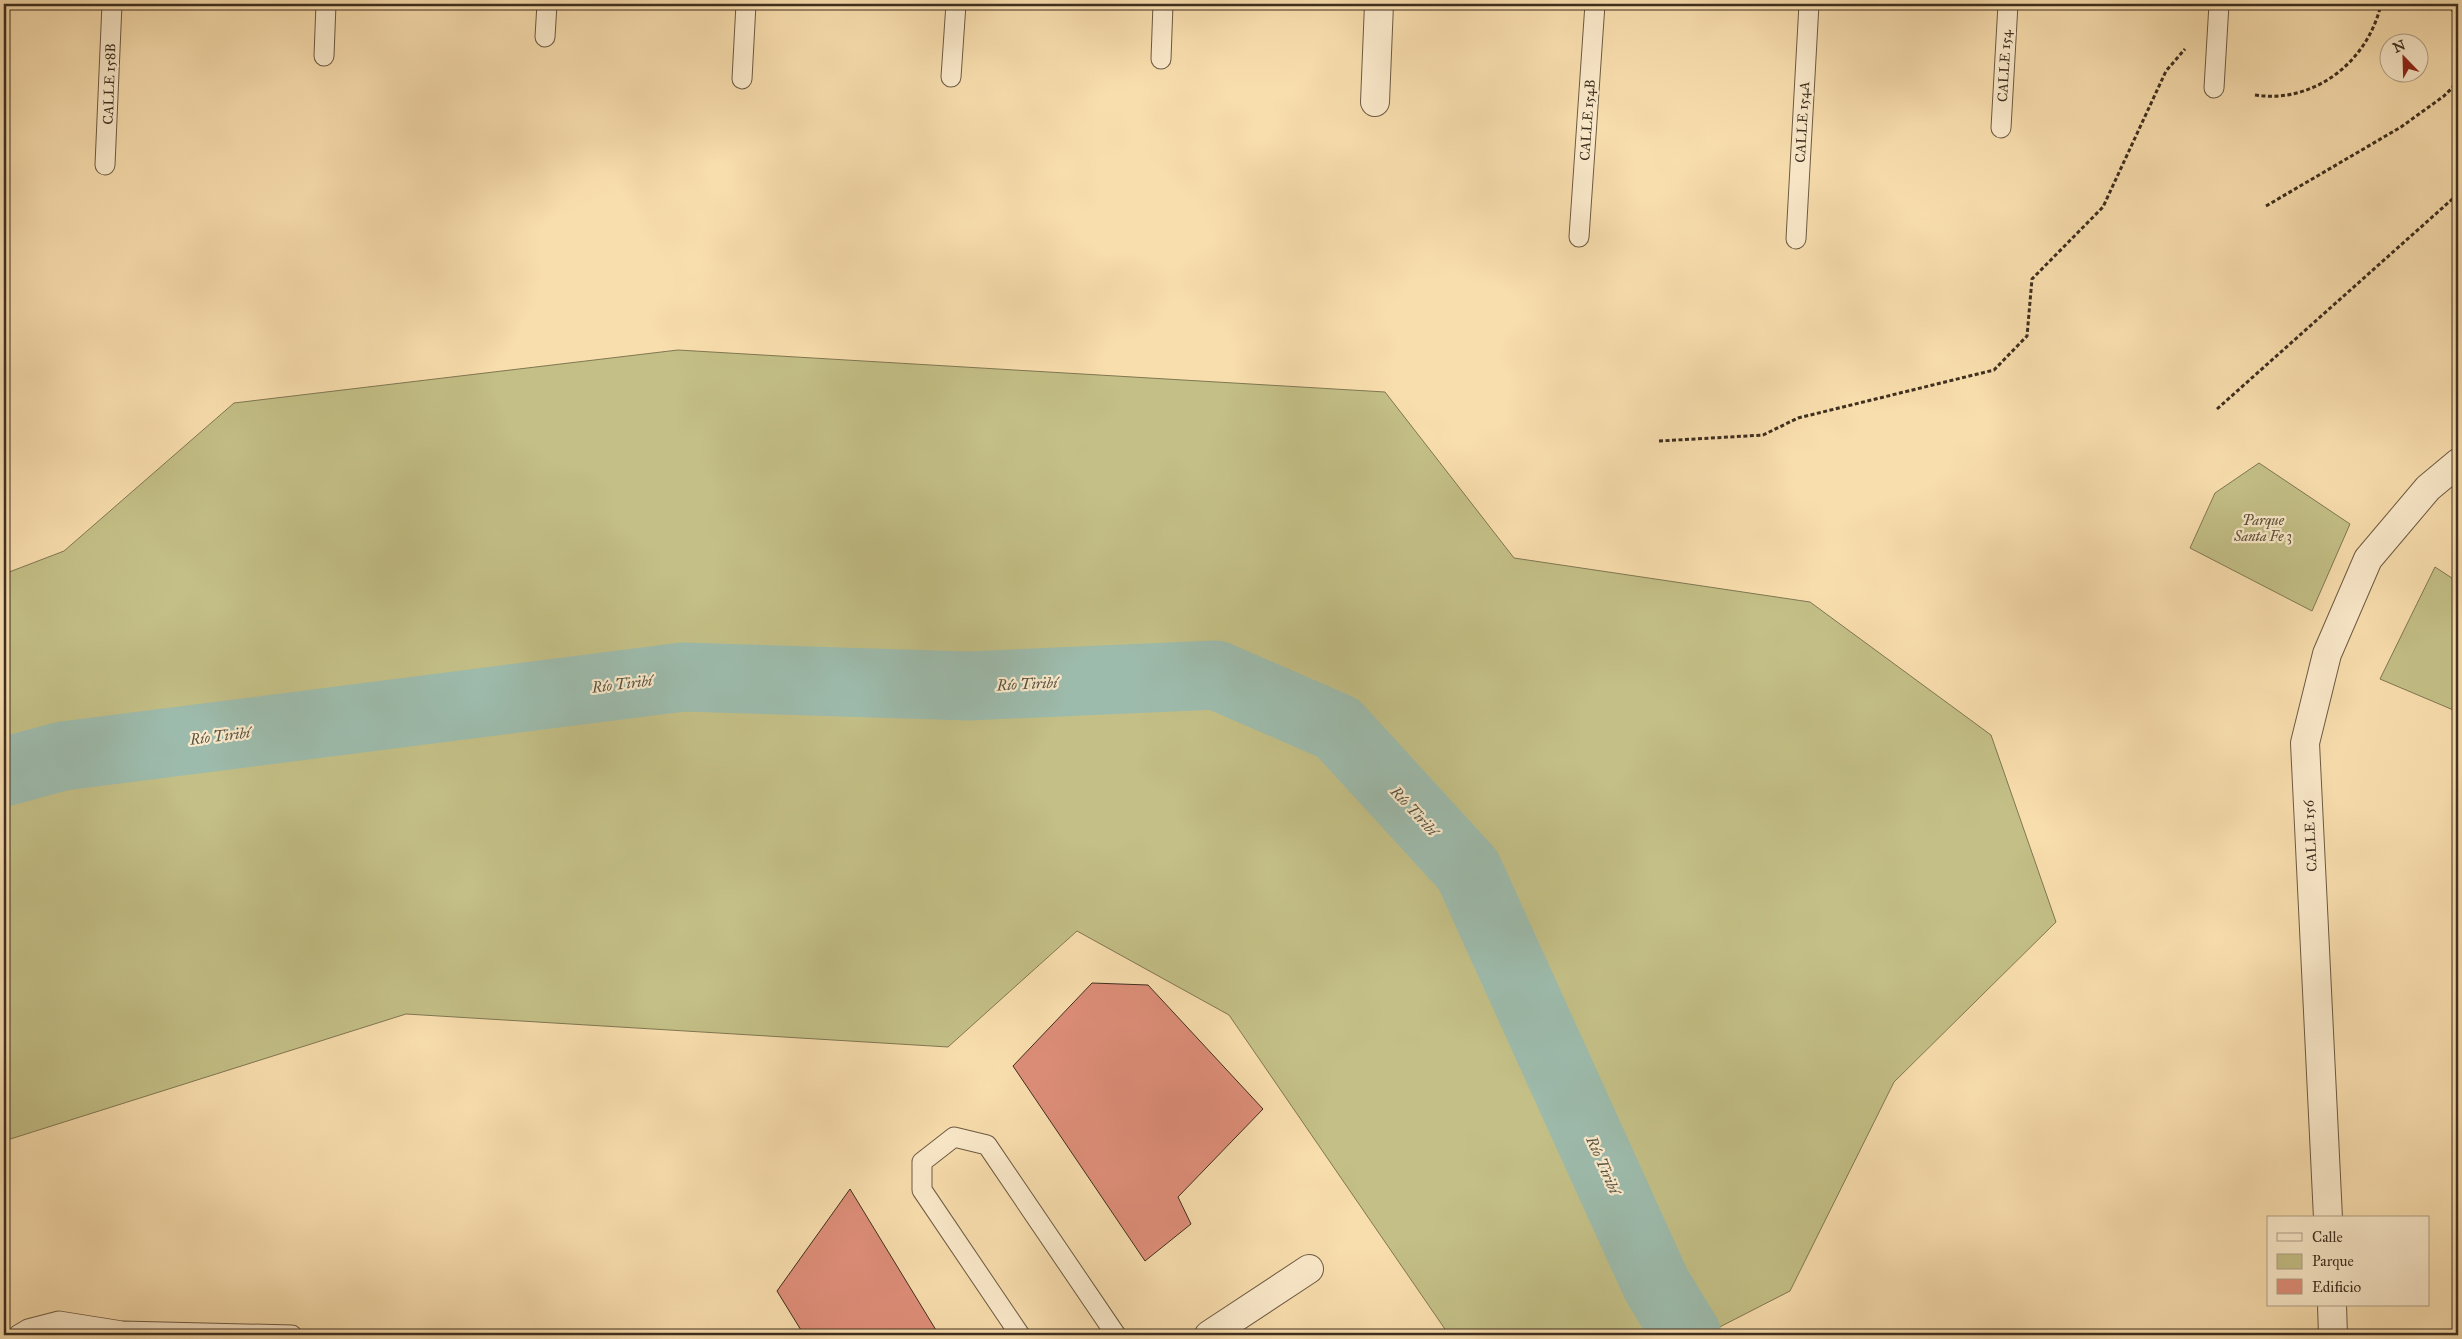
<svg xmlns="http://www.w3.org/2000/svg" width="2462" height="1339" viewBox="0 0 2462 1339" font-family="'IM FELL Great Primer',serif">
<rect width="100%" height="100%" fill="#f8ddad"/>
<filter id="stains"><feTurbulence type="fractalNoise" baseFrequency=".004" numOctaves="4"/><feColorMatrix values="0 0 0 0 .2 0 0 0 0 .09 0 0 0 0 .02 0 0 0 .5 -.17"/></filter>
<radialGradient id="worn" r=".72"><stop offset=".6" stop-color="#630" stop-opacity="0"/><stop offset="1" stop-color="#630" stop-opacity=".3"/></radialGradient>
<g fill="#c3bf86" stroke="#807752">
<path d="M678 350 1385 392 1514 558 1810 602 1991 735 2056 922 1894 1082 1790 1291 1704 1335H1449L1229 1015 1077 931 948 1047 406 1014 4 1141V574L64 551 234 403Z"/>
<path d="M2259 463 2350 524 2312 611 2190 548 2215 493Z"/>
<path d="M2435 567 2458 582V712L2380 679Z"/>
</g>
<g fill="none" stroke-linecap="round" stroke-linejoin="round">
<path stroke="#9dbbac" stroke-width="69" d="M4 772 63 756 683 677 969 686 1216 675 1338 728 1468 870 1656 1284 1687 1335"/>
</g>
<g fill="#de8e79" stroke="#3e2f1f">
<path d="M1092 983 1148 985 1263 1109 1178 1197 1191 1224 1145 1261 1013 1066Z"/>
<path d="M850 1189 939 1335H804L777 1291Z"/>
</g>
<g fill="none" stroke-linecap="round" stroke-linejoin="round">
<defs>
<g id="service">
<path d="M545 37 547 4"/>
<path d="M324 56 326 4"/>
<path d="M1161 59 1163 4"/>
<path d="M951 77 956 4"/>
<path d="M742 79 746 4"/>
<path d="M2214 88 2219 4"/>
<path d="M2001 128 2008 4"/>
<path d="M105 165 112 4"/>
<path d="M1579 237 1595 4"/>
<path d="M1796 239 1809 4"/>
<path d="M18 1335 28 1329 59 1321 122 1331 292 1335"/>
<path d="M1020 1335 922 1190V1162L954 1137 987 1145 1116 1335"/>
</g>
<g id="minor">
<path d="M1375 102 1379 4"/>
<path d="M2328 1218 2305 743 2327 654 2368 559 2428 488 2458 463"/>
<path d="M2332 1305 2333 1335"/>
<path d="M1209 1335 1309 1269"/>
</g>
</defs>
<use href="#service" stroke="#6c5a42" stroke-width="21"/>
<use href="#minor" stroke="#6c5a42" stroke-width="30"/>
<g stroke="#3e2f1f" stroke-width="3" stroke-dasharray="4 2.5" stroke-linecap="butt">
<path d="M2440 4 2458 13"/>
<path d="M2255 95C2314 104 2368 62 2381 4"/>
<path d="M2266 206 2401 127 2444 96 2458 82"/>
<path d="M2217 409 2458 194"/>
<path d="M1659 441 1763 435 1798 418 1994 370 2027 336 2032 279 2103 207 2166 71 2185 49"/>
</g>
<use href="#service" stroke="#fae9ca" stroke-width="19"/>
<use href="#minor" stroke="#fae9ca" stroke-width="28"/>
</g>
<g text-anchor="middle" stroke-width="4.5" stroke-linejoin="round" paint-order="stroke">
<g font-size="14" fill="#3e2f1f" stroke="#fae9ca">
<text transform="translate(2004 66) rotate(-87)" y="5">CALLE 154</text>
<text transform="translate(109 84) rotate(-88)" y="5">CALLE 158B</text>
<text transform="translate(1587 120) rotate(-86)" y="5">CALLE 154B</text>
<text transform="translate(1802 122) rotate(-87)" y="5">CALLE 154A</text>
<text transform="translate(2310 836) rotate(-93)" y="5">CALLE 156</text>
</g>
<g font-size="14" font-style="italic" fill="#594c34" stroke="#fae9ca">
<text x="2263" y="525">Parque<tspan x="2263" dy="16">Santa Fe 3</tspan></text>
</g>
<g font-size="15" font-style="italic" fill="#565242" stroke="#fae9ca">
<text transform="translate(622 684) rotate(-7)" y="5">Río Tiribí</text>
<text transform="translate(1027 684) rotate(-3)" y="5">Río Tiribí</text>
<text transform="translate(220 736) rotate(-7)" y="5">Río Tiribí</text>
<text transform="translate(1414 811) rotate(47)" y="5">Río Tiribí</text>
<text transform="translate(1603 1165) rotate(66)" y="5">Río Tiribí</text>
</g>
</g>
<rect width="2462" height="1339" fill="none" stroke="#f8ddad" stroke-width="20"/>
<rect x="5" y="5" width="2452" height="1329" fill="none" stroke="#3e2f1f" stroke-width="2.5"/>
<rect x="10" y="10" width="2442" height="1319" fill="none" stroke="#3e2f1f"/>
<rect x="2267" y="1216" width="162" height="90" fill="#fae9ca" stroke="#af9f86"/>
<rect x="2277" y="1233" width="25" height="8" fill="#fae9ca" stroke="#af9f86"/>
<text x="2312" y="1242" font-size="15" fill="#3e2f1f">Calle</text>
<rect x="2277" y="1254" width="25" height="15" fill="#c3bf86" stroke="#af9f86"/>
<text x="2312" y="1266" font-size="15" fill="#3e2f1f">Parque</text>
<rect x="2277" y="1279" width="25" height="15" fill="#de8e79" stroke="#af9f86"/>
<text x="2312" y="1292" font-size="15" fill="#3e2f1f">Edificio</text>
<g transform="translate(2404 58) rotate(337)"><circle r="24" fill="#fae9ca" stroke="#af9f86"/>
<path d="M0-4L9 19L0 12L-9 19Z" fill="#8f2418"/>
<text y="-8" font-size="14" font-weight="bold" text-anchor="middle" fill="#3e2f1f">N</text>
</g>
<rect width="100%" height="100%" filter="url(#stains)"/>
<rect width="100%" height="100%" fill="url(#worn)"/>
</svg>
